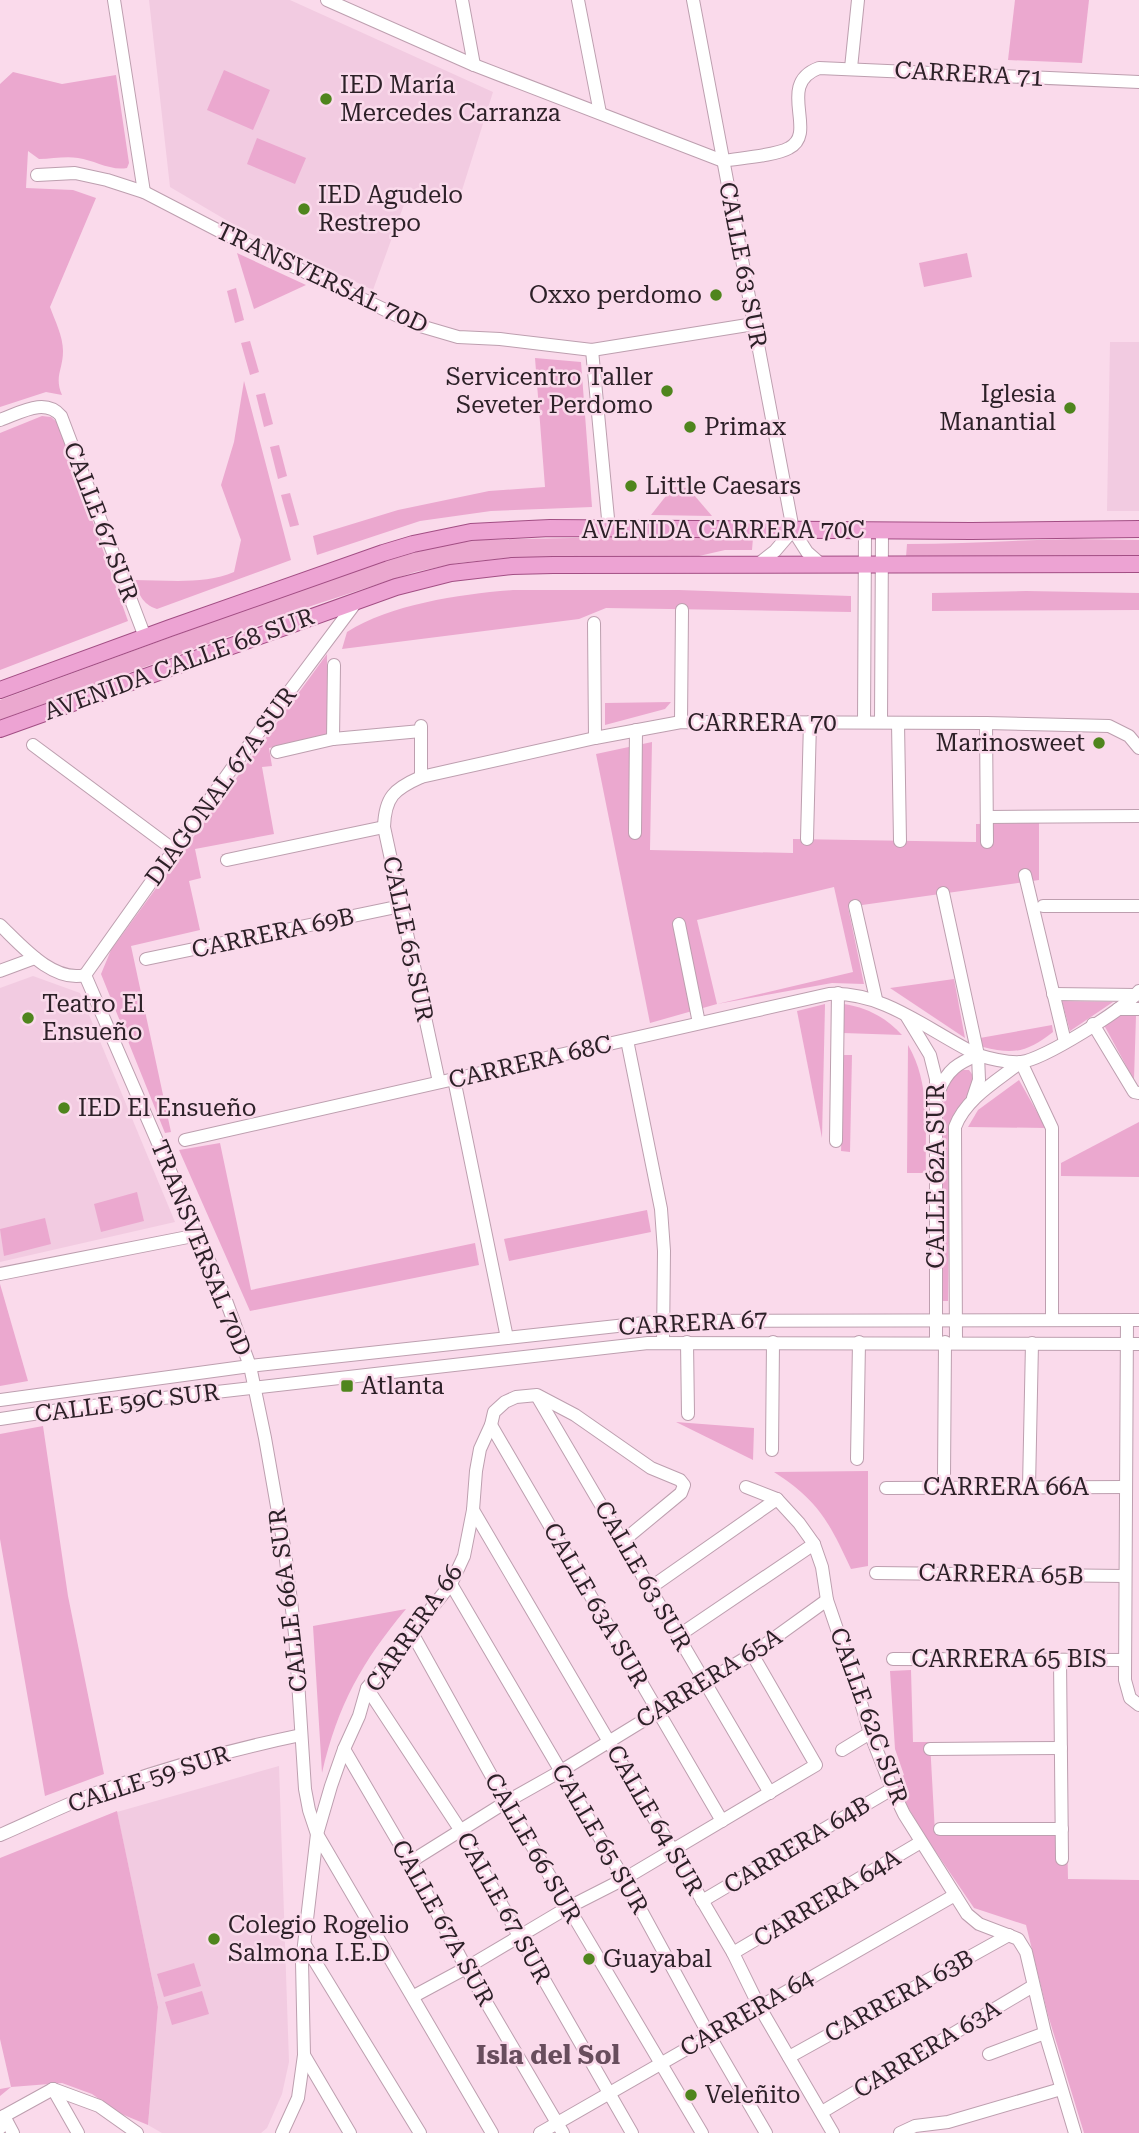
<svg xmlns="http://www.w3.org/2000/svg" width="1139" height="2133" viewBox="0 0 1139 2133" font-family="'Roboto Serif',serif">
<rect width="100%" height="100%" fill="#fadaeb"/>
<g fill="#f2cbe1">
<path d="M149 0H290L493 92 457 206 410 188 373 290 243 230 170 187Z"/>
<path d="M1110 342H1139V511H1107Z"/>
<path d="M33 976 80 993 175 1222 0 1262V988Z"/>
<path d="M279 1766 289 2062 282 2094 267 2128 261 2133H162L148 2125 158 2007 117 1812Z"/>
</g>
<g fill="#eba8cf" fill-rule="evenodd">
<path d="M1015 0H1089L1082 63 1008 60Z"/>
<path d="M224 70 270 90 253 130 207 110Z"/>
<path d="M13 72 62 84 116 75 129 163 127 168C110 171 94 160 78 158 65 156 52 159 39 159L28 151 26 188 73 190 96 198 50 307C55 321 63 336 63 351 63 370 54 376 62 395L46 392 0 407V84Z"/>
<path d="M257 138 306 158 295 184 247 164Z"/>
<path d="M237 253 306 285 254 309Z"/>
<path d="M967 253 972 277 924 287 919 263Z"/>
<path d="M236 288 244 320 235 323 227 291Z"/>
<path d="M250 341 259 372 250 375 241 343Z"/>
<path d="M535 358 581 362 592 507 491 511 420 521 317 555 313 536 398 510 489 491 545 487Z"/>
<path d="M244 381 291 560 157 609C142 604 139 594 134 580 166 580 204 585 234 572L241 540 221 485 234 442Z"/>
<path d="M265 393 273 424 264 427 256 395Z"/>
<path d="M42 416 51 417 58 423 128 621 0 670V433Z"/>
<path d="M279 445 287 476 278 479 270 447Z"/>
<path d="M673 487 688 488 712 516 651 515Z"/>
<path d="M290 493 299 525 290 527 281 495Z"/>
<path d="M675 536 753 538 752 550H725L699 556 507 558 458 563 415 572 311 606 0 720V700L307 587 382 562 439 546 477 540Z"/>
<path d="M1073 539 1139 540V559L906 557 907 544C962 544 1017 540 1073 539Z"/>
<path d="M513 590H679L851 596V612L606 608 579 619 342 649 347 632C391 604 461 594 513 590Z"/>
<path d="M1026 591 1139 593V610L932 611V593Z"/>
<path d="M327 654V738L269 748 272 766 262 767 274 834 195 849 201 878 189 881 200 930 131 946 171 1132 165 1133 101 974 111 950Z"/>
<path d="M671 702 665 709 605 725V703Z"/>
<path d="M652 742 650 850 793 853V839L976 842V824L1039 823V880L848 907 864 984 832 983 717 1004 650 1023 596 754ZM834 887 853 972 717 1004 697 920Z"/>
<path d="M954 979 965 1038 890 988Z"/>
<path d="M1062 1001 1113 1002 1070 1031Z"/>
<path d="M825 1004V1005L822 1138 797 1011Z"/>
<path d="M844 1004C868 1008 885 1017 902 1035L843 1033Z"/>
<path d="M1121 1015H1136L1134 1080 1104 1025Z"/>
<path d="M1052 1025 1053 1032C1027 1052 1014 1055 983 1047L980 1038Z"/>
<path d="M908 1045C931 1084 925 1130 926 1173H907Z"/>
<path d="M844 1055H852L850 1152 841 1151Z"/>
<path d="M963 1070H969C983 1085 961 1101 954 1114 952 1119 951 1125 950 1130L948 1301H943V1098C947 1086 951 1074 963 1070Z"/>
<path d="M1019 1080 1046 1128 968 1127 978 1110Z"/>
<path d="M1139 1122V1177L1061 1176V1163Z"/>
<path d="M220 1143 251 1290 475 1243 479 1265 250 1311 179 1150Z"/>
<path d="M137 1192 144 1221 101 1232 94 1204Z"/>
<path d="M647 1210 651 1232 509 1261 504 1239Z"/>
<path d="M45 1218 51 1244 4 1256 0 1229Z"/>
<path d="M0 1284 28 1381 0 1386Z"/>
<path d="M676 1422 754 1428 753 1460Z"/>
<path d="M43 1426 68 1596 104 1774 45 1796 0 1539V1434Z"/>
<path d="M868 1471V1566L851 1569C829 1522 819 1501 774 1472Z"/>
<path d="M406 1609C362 1662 338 1704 322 1773L313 1626Z"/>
<path d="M911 1670 913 1742H930L935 1833 1067 1832 1068 1879 1139 1880V2133H1084L1048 2015 1026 1925 974 1908 923 1833 893 1781 904 1775 895 1749 890 1671Z"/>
<path d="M117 1811 158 2007 148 2125 119 2113 92 2094 62 2083 11 2087 0 2096V2089L11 2087 0 2039V1858Z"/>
<path d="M194 1963 201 1986 164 1997 157 1974Z"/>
<path d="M202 1991 209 2014 172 2025 165 2002Z"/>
</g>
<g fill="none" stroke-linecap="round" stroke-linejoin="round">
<defs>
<g id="minor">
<path d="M114 0 144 192"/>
<path d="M327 0 474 65 723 161"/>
<path d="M462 0 474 65"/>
<path d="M578 0 600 113"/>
<path d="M693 0 793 530 807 552 823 566"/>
<path d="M851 68 858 0"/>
<path d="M723 161C740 158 775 156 789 148 819 133 775 84 819 68L1139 82"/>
<path d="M37 175 75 173 107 180 144 192 225 234 417 325 458 337 500 339 592 350 754 324"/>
<path d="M592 350 609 529"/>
<path d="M0 420C20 413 45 397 61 416L145 637"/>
<path d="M757 565 775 551 793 530"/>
<path d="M594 623 595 738"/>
<path d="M681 722 682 610"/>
<path d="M864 722 865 531"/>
<path d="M881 722 882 531"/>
<path d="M898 723 900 841"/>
<path d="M986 723 987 842"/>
<path d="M421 726V777"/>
<path d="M333 739 334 665"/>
<path d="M33 745 174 850"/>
<path d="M277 752 333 739 421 731"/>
<path d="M987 817 1139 816"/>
<path d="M635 833 636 730"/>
<path d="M807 839 810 722"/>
<path d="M227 860 384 827"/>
<path d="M1025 875 1065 1042"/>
<path d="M943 893 978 1055 979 1080 973 1098"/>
<path d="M855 906 876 999"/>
<path d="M1043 906H1139"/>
<path d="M679 924 699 1023"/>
<path d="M0 925C21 945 53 983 85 975"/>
<path d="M146 959 401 906"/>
<path d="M0 971 35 958"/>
<path d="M85 975 224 1295 250 1366 265 1438 285 1552 295 1634 305 1789 309 1810 317 1834 492 2133"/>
<path d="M85 975 235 764 357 601"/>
<path d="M1053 994 1136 995"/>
<path d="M1118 1009H1139"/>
<path d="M907 1017 930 1055 936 1079V1342"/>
<path d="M1093 1024 1134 1092 1139 1093"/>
<path d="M627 1040 661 1209 664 1251 663 1342"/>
<path d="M1021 1062 1052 1128V1319"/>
<path d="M454 1079 507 1338"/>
<path d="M439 1082 384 827C385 797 394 789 421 777L595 738 681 722 986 723 1109 726 1129 736 1139 748"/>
<path d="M939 1091C947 1070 958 1063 978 1055"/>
<path d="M185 1140 829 994C884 991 930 1032 978 1055 991 1059 1007 1063 1021 1062 1043 1060 1126 1008 1139 991"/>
<path d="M836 1141 838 993"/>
<path d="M0 1274 198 1235"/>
<path d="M1127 1320 1125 1680 1130 1698 1139 1705"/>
<path d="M687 1342 688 1414"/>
<path d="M956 1342 955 1127C966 1098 997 1081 1021 1062"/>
<path d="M537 1396 770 1793"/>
<path d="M0 1400 250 1366 663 1321 1139 1320"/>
<path d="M0 1419 66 1409 648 1343 1139 1344"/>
<path d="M491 1425 722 1821"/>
<path d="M772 1450 773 1342"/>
<path d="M857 1459 859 1342"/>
<path d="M944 1476 945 1342"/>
<path d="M746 1487 777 1499 799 1523 814 1544 822 1567 827 1600 853 1676 870 1733 892 1789 904 1814 967 1914 979 1924 1018 1939 1026 1952 1045 2033 1075 2133"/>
<path d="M1029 1487 1032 1343"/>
<path d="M886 1488 1126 1487"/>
<path d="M473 1510 733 1953 759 2006 833 2133"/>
<path d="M876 1573 1125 1576"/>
<path d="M451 1584 624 1879 709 2035 766 2133"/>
<path d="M650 1588 777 1499"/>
<path d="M412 1633 506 1802 702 2133"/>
<path d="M678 1636 814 1544"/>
<path d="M893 1659 1125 1660"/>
<path d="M1060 1660 1062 1859"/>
<path d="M367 1688 461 1831 519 1936 632 2133"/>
<path d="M344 1749 410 1862 466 1968 563 2133"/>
<path d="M930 1749 1061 1748"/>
<path d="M842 1750 870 1733"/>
<path d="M940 1829H1062"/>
<path d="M0 1835C35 1820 68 1803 104 1790 168 1767 234 1749 301 1735"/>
<path d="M410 1862 506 1802 561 1771 752 1654 827 1600"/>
<path d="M702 1901 892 1789"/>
<path d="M305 1945 420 2133"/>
<path d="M733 1953 921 1842"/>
<path d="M414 1996 466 1968 567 1908 624 1879 816 1765 752 1654"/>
<path d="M989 2054 1045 2033"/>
<path d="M304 2055 350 2133"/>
<path d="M789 2057 1009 1935"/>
<path d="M53 2089 99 2106 137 2133"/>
<path d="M53 2089 78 2133"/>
<path d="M822 2112 1033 1986"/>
<path d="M4 2116 13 2133"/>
<path d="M0 2128 4 2116 53 2089"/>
<path d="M282 2133 298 2098 304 2055 302 1962 317 1834 331 1786 344 1749 359 1716 367 1688 451 1584 464 1556 473 1510 476 1471 480 1449 491 1425 494 1412 505 1402 516 1397 537 1395 575 1415 651 1468 680 1480 684 1485 681 1493 623 1541"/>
<path d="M540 2133 955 1895"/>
<path d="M900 2133 915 2126 948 2122 1061 2089"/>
</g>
<g id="major">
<path d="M0 690 170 628 383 553 413 544 471 532 550 528 971 531 1139 529"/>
<path d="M0 729 396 587 451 573 512 566 553 565 1139 564"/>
</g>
</defs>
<use href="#minor" stroke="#bd9faf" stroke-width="14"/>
<use href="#major" stroke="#a24e84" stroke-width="18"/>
<use href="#minor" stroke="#fff" stroke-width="12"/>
<use href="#major" stroke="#eda3d3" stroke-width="16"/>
</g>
<g fill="#4f851d" stroke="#fadaeb" stroke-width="2.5">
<circle cx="326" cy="99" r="7"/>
<circle cx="304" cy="209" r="7"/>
<circle cx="716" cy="295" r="7"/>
<circle cx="667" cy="391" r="7"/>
<circle cx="1070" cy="408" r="7"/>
<circle cx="690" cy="427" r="7"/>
<circle cx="631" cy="486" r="7"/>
<circle cx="1099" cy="743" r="7"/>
<circle cx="28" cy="1018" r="7"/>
<circle cx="64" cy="1108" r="7"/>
<rect x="340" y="1379" width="14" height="14" rx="3.5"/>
<circle cx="214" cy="1939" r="7"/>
<circle cx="589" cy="1959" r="7"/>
<circle cx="691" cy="2095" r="7"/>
</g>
<g text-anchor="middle" stroke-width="5" stroke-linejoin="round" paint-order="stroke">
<g font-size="24" fill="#2d2128" stroke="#fadaeb">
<text transform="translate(969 74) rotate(3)" y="8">CARRERA 71</text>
<text transform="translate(743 265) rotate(79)" y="8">CALLE 63 SUR</text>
<text transform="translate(322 278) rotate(25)" y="8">TRANSVERSAL 70D</text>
<text transform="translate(101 522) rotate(69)" y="8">CALLE 67 SUR</text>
<text x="723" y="538">AVENIDA CARRERA 70C</text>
<text transform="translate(179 664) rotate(-20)" y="8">AVENIDA CALLE 68 SUR</text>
<text x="762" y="731">CARRERA 70</text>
<text transform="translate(221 786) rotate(-54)" y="8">DIAGONAL 67A SUR</text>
<text transform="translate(273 933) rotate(-12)" y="8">CARRERA 69B</text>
<text transform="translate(408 939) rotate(78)" y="8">CALLE 65 SUR</text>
<text transform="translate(530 1062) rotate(-13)" y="8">CARRERA 68C</text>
<text transform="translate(936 1176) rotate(-90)" y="8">CALLE 62A SUR</text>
<text transform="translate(201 1248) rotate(68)" y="8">TRANSVERSAL 70D</text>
<text transform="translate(693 1323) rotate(-3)" y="8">CARRERA 67</text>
<text transform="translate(127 1403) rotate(-7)" y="8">CALLE 59C SUR</text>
<text x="1006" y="1495">CARRERA 66A</text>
<text transform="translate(1001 1574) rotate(1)" y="8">CARRERA 65B</text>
<text transform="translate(643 1576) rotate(60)" y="8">CALLE 63 SUR</text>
<text transform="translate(288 1600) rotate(-97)" y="8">CALLE 66A SUR</text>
<text transform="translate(596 1605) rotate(60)" y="8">CALLE 63A SUR</text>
<text transform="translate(414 1628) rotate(-55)" y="8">CARRERA 66</text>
<text x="1009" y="1667">CARRERA 65 BIS</text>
<text transform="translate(709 1678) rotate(-32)" y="8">CARRERA 65A</text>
<text transform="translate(869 1716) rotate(70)" y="8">CALLE 62C SUR</text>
<text transform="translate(149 1779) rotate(-18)" y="8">CALLE 59 SUR</text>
<text transform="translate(655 1820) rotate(60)" y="8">CALLE 64 SUR</text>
<text transform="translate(600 1839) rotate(60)" y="8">CALLE 65 SUR</text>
<text transform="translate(797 1845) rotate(-31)" y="8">CARRERA 64B</text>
<text transform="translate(533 1848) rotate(60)" y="8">CALLE 66 SUR</text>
<text transform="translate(827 1898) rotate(-31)" y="8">CARRERA 64A</text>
<text transform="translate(504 1908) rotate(61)" y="8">CALLE 67 SUR</text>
<text transform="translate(443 1923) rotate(61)" y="8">CALLE 67A SUR</text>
<text transform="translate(899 1996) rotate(-29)" y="8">CARRERA 63B</text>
<text transform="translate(747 2013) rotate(-30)" y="8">CARRERA 64</text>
<text transform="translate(927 2049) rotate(-31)" y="8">CARRERA 63A</text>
</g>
<g font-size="24" fill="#2d2128" stroke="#fadaeb" text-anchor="start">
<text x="340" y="93">IED María<tspan x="340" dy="28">Mercedes Carranza</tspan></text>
<text x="318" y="203">IED Agudelo<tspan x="318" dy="28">Restrepo</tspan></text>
<text x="702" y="303" text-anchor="end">Oxxo perdomo</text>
<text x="653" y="385" text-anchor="end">Servicentro Taller<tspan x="653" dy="28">Seveter Perdomo</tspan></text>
<text x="1056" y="402" text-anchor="end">Iglesia<tspan x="1056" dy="28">Manantial</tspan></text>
<text x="704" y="435">Primax</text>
<text x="645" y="494">Little Caesars</text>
<text x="1085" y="751" text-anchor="end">Marinosweet</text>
<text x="42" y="1012">Teatro El<tspan x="42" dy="28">Ensueño</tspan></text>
<text x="78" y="1116">IED El Ensueño</text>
<text x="361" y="1394">Atlanta</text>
<text x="228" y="1933">Colegio Rogelio<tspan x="228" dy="28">Salmona I.E.D</tspan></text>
<text x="603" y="1967">Guayabal</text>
<text x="705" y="2103">Veleñito</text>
</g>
<g font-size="26" font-weight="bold" fill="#684d5d" stroke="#fadaeb">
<text x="548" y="2064">Isla del Sol</text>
</g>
</g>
</svg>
